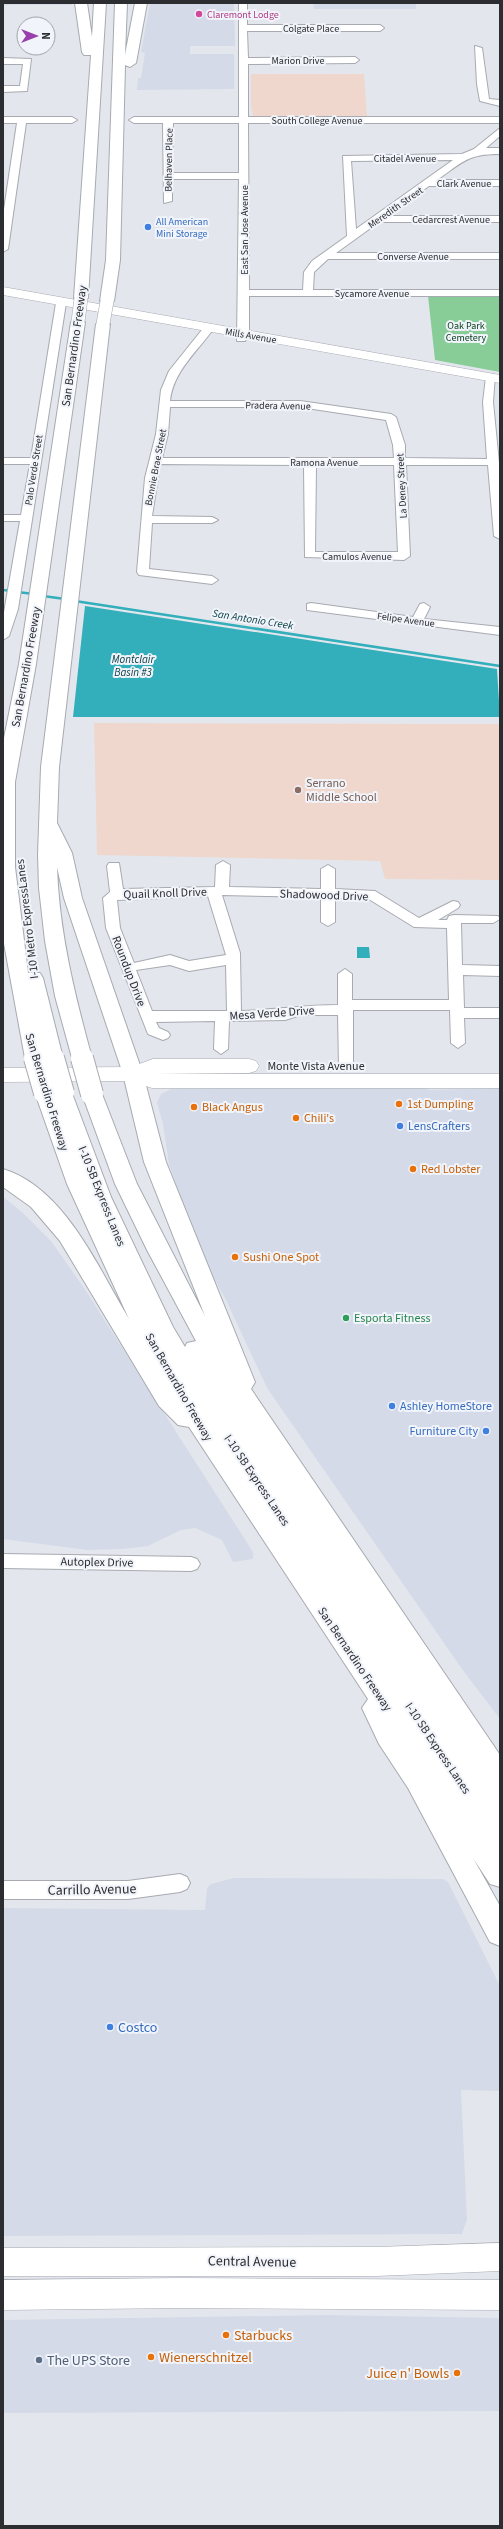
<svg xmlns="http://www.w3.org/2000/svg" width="503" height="2529" viewBox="0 0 503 2529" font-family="'Source Sans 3',sans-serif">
<rect width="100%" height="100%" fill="#e3e7ed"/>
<g fill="#d4dae7">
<rect x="3" y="3" width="69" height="2"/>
<path d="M150 3H234L235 46H190V54H234V89L137 90 138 78H141L145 53 141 52Z"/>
<path d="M313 3H416V9H314Z"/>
<path d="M285 1087 425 1088 429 1090 500 1088V1719L462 1669 267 1388 226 1300 216 1282 212 1280 197 1247 169 1164 163 1124 157 1103 161 1094 171 1089Z"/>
<path d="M3 1197 23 1213 51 1241 84 1288 253 1552V1559L233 1562 222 1540 195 1528 181 1530 148 1546 123 1549 87 1550 3 1539Z"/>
<path d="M234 1878 443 1879 448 1882 500 1986V2091L461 2090 467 2219 462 2234 3 2236V1908L205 1910 207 1888 211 1884Z"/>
<path d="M327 2315 500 2318V2411L3 2413V2320Z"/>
</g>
<g fill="#efd7cd">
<path d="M251 74H364L367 116H253L251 107Z"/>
<path d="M94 723 500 724V880L385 879 380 861 97 855Z"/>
</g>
<path fill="#88cd98" d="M428 296H500V372L435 360Z"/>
<g fill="#32afba">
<path d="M85 606 497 669 500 717H73Z"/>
<path d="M357 947H369L370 958H357Z"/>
</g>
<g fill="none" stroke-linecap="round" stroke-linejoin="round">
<g stroke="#32afba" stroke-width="2.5">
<path d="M3 590 12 591"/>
<path d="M17 592 34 594"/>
<path d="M43 596 65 599"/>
<path d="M75 601 500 666"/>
</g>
<defs>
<g id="minor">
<path d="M239 3H247V25H380L384 28 380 31H247L248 58 355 57 359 60 355 63 248 64V117H500V123H248L249 290H303L304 272 312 261 347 236 343 156 462 154 474 149 500 128V136L486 148H500V154C467 154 463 162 437 180H500V186H429L387 216H500V222H379L336 253H500V259H328L314 272 313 290H500V296H249V334L245 341H237L239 179H172V201L164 203 163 123H134L129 120 134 117H239ZM173 123H239V173H172ZM453 160 356 229 351 161Z"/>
<path d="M475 46 482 48 489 99 500 100V106L480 101 477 84Z"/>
<path d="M3 58 31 59 27 91 3 92V86H20L23 64H3Z"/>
<path d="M3 117H72L77 120 72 123H26L8 249 3 252V216L17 123H3Z"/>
<path d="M61 300 66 303 18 609 9 636 3 640V618L20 521H3V515H21L30 464H3V458H31L56 303Z"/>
<path d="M209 325 214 328C198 351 173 371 170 401H300L391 414 396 417 405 445V458L487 459 483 402 486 377 491 374 495 375 493 402 500 473V539L494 536 488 465H406L410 556 404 560 305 557 304 465 160 464 152 516 212 517 218 520 212 523H152L149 569 212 576 218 580 212 584 139 575 137 572 145 478 156 434 161 390 169 371 205 326ZM170 407H300L386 420 393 445 394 458H162L168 434ZM316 465H394L398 552H315Z"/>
<path d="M311 603 413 617 420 604 424 603 430 607 424 619 500 627V635L307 610V604Z"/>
<path d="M223 861 230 865 229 887 321 889V869L328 865 335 869V889L375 891 419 918 453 901 458 902 460 905 458 908 438 920H447L449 916 454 915 498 916 500 919 493 923H461L462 965 500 966V976L463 975 464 1008H499L500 1018H464L465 1043 458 1048 451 1043 450 1010H353V1066L346 1071 339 1066 338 1015H301L285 1020 229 1021 228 1049 221 1054 214 1049 215 1021 156 1022 159 1028 168 1032 170 1035 168 1038 163 1040 148 1034 106 928 103 898 110 892 107 866 109 863H119L123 889 215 887 216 865ZM222 895 321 897V922L328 926 335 922V898H367L414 927 447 928 449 1000H352V974L345 969 338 974V1005C305 1005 274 1010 241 1011L240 953ZM208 896 226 955 189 961 170 955 134 963 120 928 117 900ZM170 965 189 971 226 965 227 1011H152L136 970Z"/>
<path d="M3 1554 191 1557 197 1559 200 1564 197 1569 191 1571 3 1568Z"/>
<path d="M180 1874 187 1877 190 1883 187 1889 180 1892 128 1899H3V1881H128Z"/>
</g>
<g id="major">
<path d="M3 287 500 375V383L3 295Z"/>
<path d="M153 1059H249L256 1061 259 1066 256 1071 249 1073 154 1074H500V1088H152L131 1081 3 1082V1068L131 1067Z"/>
<path d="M500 2243V2271L376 2276H3V2248L376 2247Z"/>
<path d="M183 2278 500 2280V2310L183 2308 3 2310V2280Z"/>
</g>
<g id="highway">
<path d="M75 3H87L92 37 94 3H106L88 298 81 302 74 298 91 55H84L82 52Z"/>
<path d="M115 3H127L125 55 135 3H147L136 63 130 67 125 65 120 260 114 301 107 305 100 301 106 260Z"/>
<path d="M78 318 85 322 36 664 15 782V867L28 973H40L43 978 63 1058 60 1063 53 1065 44 1060 35 1065 28 1063 25 1058 3 938V743L19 664 71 322Z"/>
<path d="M103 320 110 324 59 767 57 823 72 853 82 898 143 1074 166 1162 255 1382 251 1389 500 1755V1887L490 1884 473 1858 500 1906V1946L490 1942 408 1788 379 1744 362 1708 368 1699 189 1427 178 1425 159 1406 60 1241 31 1207 3 1187V1169C65 1188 98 1268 129 1319L67 1184 35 1093 38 1088 45 1086 54 1091 63 1086 70 1088 111 1197 173 1327 185 1347 187 1343 196 1341 147 1250 115 1184 82 1094 85 1089 92 1087 99 1089 102 1094 137 1184 205 1316 144 1162 123 1074 64 898 57 867C59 932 75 996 92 1058L89 1063 82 1065 75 1063 72 1058 55 996 45 941 39 888 38 855 41 767 96 324Z"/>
</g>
</defs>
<use href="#minor" stroke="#a7aab0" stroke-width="2"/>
<use href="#major" stroke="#a7aab0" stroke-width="1"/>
<use href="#highway" stroke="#a7aab0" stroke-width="2"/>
<use href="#minor" fill="#fff" fill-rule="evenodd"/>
<use href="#major" fill="#fff" fill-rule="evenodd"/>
<use href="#highway" fill="#fff" fill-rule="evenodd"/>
<defs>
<g id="highway-bridge-far1">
<path d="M78 322 81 298"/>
<path d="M103 324 107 301"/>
</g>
<g id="highway-bridge">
<path d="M35 1058 45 1093"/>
<path d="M53 1058 63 1093"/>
<path d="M82 1058 92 1094"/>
</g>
</defs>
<use href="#highway-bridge-far1" stroke="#a7aab0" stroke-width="14" stroke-linecap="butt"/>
<use href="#highway-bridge" stroke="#a7aab0" stroke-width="24" stroke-linecap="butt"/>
<use href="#highway-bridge-far1" stroke="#fff" stroke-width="13"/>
<use href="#highway-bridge" stroke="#fff" stroke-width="22"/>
</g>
<circle fill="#d1479c" stroke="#f1f4fa" stroke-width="1.5" cx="199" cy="14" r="4"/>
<g fill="#3f7fe0" stroke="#f1f4fa" stroke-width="1.5">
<circle cx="148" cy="227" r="4"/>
<circle cx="400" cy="1126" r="4"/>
<circle cx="392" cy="1406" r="4"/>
<circle cx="486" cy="1431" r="4"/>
<circle cx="110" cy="2027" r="4"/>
</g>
<circle fill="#8d6e63" stroke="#f1f4fa" stroke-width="1.5" cx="298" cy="790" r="4"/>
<g fill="#e8710a" stroke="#f1f4fa" stroke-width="1.5">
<circle cx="399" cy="1104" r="4"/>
<circle cx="194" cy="1107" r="4"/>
<circle cx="296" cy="1118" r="4"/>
<circle cx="413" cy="1169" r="4"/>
<circle cx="235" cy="1257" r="4"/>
<circle cx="226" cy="2335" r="4"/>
<circle cx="151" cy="2357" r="4"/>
<circle cx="457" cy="2373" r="4"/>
</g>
<circle fill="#2e9e5b" stroke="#f1f4fa" stroke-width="1.5" cx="346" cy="1318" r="4"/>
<circle fill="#5c6f8a" stroke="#f1f4fa" stroke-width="1.5" cx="39" cy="2360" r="4"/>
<g text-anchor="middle" stroke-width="4" stroke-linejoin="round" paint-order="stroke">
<g font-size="10" fill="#b23c85" stroke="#f1f4fa" text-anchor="start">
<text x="207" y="18">Claremont Lodge</text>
</g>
<g font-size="10" fill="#2c2d30" stroke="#f1f4fa">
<text x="311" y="32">Colgate Place</text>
<text x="298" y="64">Marion Drive</text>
<text x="317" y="124">South College Avenue</text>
<text x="405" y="162">Citadel Avenue</text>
<text transform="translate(168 160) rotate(-89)" y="4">Belhaven Place</text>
<text x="464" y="187">Clark Avenue</text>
<text transform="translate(395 207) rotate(-35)" y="4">Meredith Street</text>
<text x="451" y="223">Cedarcrest Avenue</text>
<text transform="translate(244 230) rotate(-90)" y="4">East San Jose Avenue</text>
<text x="413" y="260">Converse Avenue</text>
<text x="372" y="297">Sycamore Avenue</text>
<text transform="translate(251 335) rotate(10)" y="4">Mills Avenue</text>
<text transform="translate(278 405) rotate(1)" y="4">Pradera Avenue</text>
<text x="324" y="466">Ramona Avenue</text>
<text transform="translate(155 467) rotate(-79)" y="4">Bonnie Brae Street</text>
<text transform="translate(33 470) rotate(-81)" y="4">Palo Verde Street</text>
<text transform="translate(401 486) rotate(-93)" y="4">La Deney Street</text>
<text x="357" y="560">Camulos Avenue</text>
<text transform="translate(406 619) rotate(8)" y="4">Felipe Avenue</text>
</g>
<g font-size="10" fill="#366cbe" stroke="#f1f4fa" text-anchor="start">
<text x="156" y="225">All American<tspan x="156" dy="12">Mini Storage</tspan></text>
</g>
<g font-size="10" fill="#09401d" stroke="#f1f4fa">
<text x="466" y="329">Oak Park<tspan x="466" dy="12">Cemetery</tspan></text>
</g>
<g font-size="11" font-style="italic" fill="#023c41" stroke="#f1f4fa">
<text transform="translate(253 619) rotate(9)" y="4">San Antonio Creek</text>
<text x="133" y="663">Montclair<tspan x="133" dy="13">Basin #3</tspan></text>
</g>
<g font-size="12" fill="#2c2d30" stroke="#f1f4fa">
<text transform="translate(74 346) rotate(-82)" y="4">San Bernardino Freeway</text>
<text transform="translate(26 667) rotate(-80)" y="4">San Bernardino Freeway</text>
<text transform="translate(165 893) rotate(-2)" y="4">Quail Knoll Drive</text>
<text transform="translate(324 895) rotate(2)" y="4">Shadowood Drive</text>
<text transform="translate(27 919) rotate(-97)" y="4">I-10 Metro ExpressLanes</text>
<text transform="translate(129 971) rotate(69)" y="4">Roundup Drive</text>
<text transform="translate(272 1013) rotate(-4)" y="4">Mesa Verde Drive</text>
<text x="316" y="1070">Monte Vista Avenue</text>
<text transform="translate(47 1092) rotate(73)" y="4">San Bernardino Freeway</text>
<text transform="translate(102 1196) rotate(68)" y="4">I-10 SB Express Lanes</text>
<text transform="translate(179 1387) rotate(60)" y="4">San Bernardino Freeway</text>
<text transform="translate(257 1480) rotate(56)" y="4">I-10 SB Express Lanes</text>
<text transform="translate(97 1562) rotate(1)" y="4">Autoplex Drive</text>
<text transform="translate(355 1659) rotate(56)" y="4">San Bernardino Freeway</text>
<text transform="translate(438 1748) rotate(56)" y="4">I-10 SB Express Lanes</text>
</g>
<g font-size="12" fill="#785e54" stroke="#f1f4fa" text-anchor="start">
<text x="306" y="787">Serrano<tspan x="306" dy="14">Middle School</tspan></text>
</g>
<g font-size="12" fill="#c56008" stroke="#f1f4fa" text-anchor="start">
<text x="407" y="1108">1st Dumpling</text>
<text x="202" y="1111">Black Angus</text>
<text x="304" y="1122">Chili's</text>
<text x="421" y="1173">Red Lobster</text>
<text x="243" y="1261">Sushi One Spot</text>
</g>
<g font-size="12" fill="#366cbe" stroke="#f1f4fa" text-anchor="start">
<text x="408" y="1130">LensCrafters</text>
<text x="400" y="1410">Ashley HomeStore</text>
<text x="478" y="1435" text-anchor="end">Furniture City</text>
</g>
<g font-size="12" fill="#27864d" stroke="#f1f4fa" text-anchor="start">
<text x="354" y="1322">Esporta Fitness</text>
</g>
<g font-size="14" fill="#2c2d30" stroke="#f1f4fa">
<text transform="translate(92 1889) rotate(-1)" y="5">Carrillo Avenue</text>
<text transform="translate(252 2261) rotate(1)" y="5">Central Avenue</text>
</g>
<g font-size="14" fill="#366cbe" stroke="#f1f4fa" text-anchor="start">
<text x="118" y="2032">Costco</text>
</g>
<g font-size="14" fill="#c56008" stroke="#f1f4fa" text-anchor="start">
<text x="234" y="2340">Starbucks</text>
<text x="159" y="2362">Wienerschnitzel</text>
<text x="449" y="2378" text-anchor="end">Juice n' Bowls</text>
</g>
<g font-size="14" fill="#4e5e75" stroke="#f1f4fa" text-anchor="start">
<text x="47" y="2365">The UPS Store</text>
</g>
</g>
<rect width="503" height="2529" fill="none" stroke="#2c2d30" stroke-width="8"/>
<g transform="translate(36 36) rotate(90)"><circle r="19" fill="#f1f4fa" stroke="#a2a4a9"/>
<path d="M0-3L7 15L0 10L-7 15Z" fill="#983fab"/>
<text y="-6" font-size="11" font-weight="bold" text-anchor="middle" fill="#2c2d30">N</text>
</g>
</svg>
